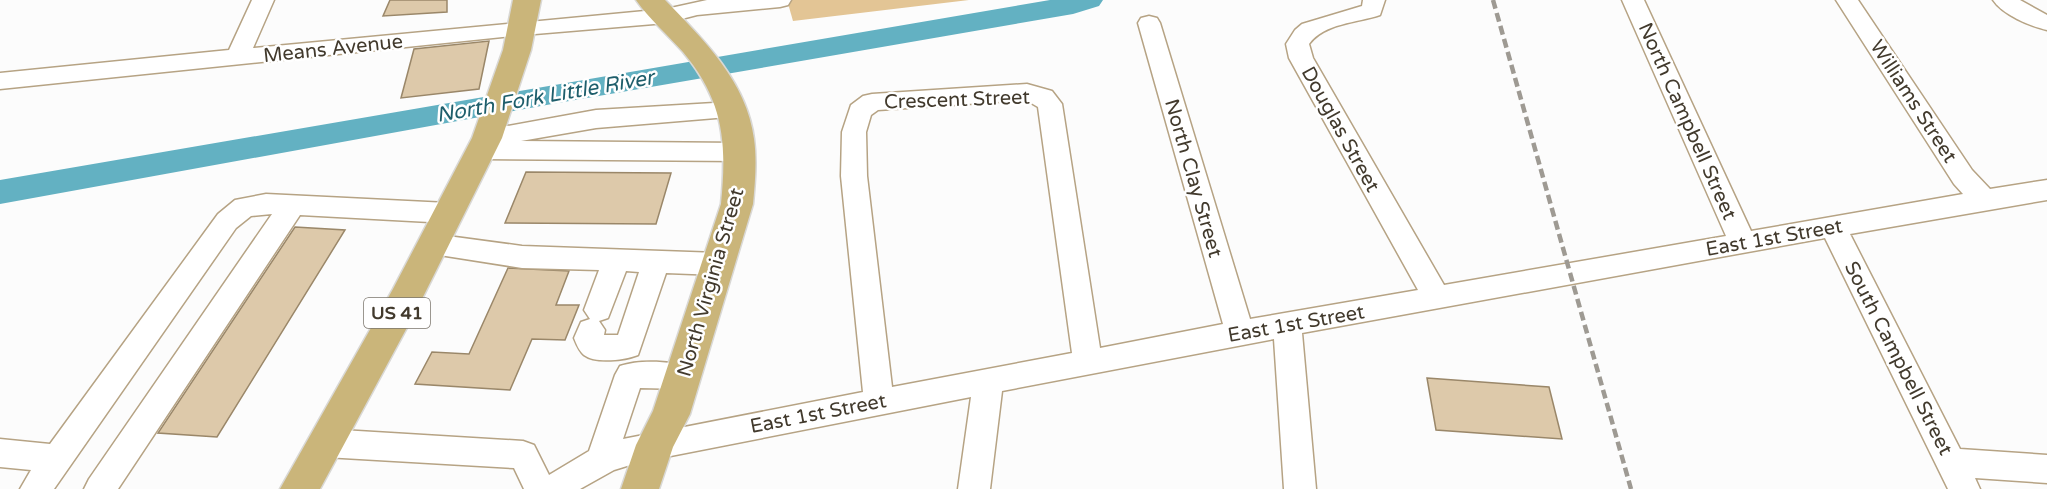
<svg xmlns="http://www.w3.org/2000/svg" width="2047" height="489" viewBox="0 0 2047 489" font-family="'Varela Round',sans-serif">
<rect width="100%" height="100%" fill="#fcfcfc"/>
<path fill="#e3c595" d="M787 0H969L793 21Z"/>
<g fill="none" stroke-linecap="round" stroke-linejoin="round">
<path fill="#63b1c2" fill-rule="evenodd" d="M1050 0H1103L1099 6 1073 14 552 104 0 204V180Z"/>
</g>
<g fill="#ddc9aa" stroke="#9a8769" stroke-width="1.5">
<path d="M390 0H447V12L383 16Z"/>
<path d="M489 41 479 89 401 98 414 49Z"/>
<path d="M526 172 671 173 656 224 505 223Z"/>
<path d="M295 227 345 230 217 437 158 433Z"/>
<path d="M508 268 569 271 556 305H579L565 340 532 339 510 390 415 384 432 352 469 354Z"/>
<path d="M1427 378 1549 387 1562 439 1436 430Z"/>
</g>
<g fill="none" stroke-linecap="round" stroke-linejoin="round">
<defs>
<g id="minor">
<path d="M252 0H274L253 48 666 9 707 0H791L788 5 780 7 697 15 666 23 523 35 0 89V73L229 50Z"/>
<path d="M1363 0H1385L1380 15C1357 23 1324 23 1309 44L1313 58 1444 285 1726 236 1622 0H1644L1751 231 1963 194 1954 184 1836 0H1858L1972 170 1990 189 2047 180V200L1850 234 1960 449 2047 455V483L1975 478 1980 489H1948L1825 238 1302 333 1316 489H1284L1274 339 1002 391 990 489H958L971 397 640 462 614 470 580 489H524L514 468 325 457 314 453 310 443 314 433 325 429 523 441 534 445 549 475 589 451 615 375 620 366C640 359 673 361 693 368L698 377 693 386 683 389 640 388 623 439 863 392 841 176 842 132 851 105 863 96 872 94 1027 84 1052 91 1062 104 1100 348 1223 324 1138 23 1141 18 1149 16 1157 18 1160 23 1250 319 1418 290 1289 58 1286 44 1295 30 1302 24 1362 6ZM1026 100 1038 107 1072 353 892 387 867 176 866 132 871 115 878 110Z"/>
<path d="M1993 0H2020L2047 15V30C2030 26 2003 15 1993 0Z"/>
<path d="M731 102 740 104 743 110 740 116 596 128 521 141 740 143 749 146 753 152 749 158 740 161 482 159 473 156 469 150 473 144 481 141 479 138 482 132 491 129 596 110Z"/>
<path d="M266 194 448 203 457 206 461 213 457 220 448 223 300 215 118 489H84L89 479 272 214 251 216 236 228 54 489H20L31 470 0 467V439L50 444 218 214 235 200Z"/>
<path d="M433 234 522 246 718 253 728 256 732 264 728 272 718 275 666 273 638 355C625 360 596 364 584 355 579 351 576 343 574 338L581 322 590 319 584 310 599 270 522 268 433 254 423 251 420 244 423 237ZM626 271 639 272 618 335H604L605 330 599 321 608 318Z"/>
</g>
<g id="major">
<path d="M513 0H541L531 50 502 138 417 309 320 489H280L393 289 472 138 503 50Z"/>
<path d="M636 0H665C703 39 747 82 754 139 757 161 755 182 753 204L690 414 673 447 659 489H621L636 445 653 411 721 204C727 143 724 101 683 52 668 35 649 19 636 0Z"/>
</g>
</defs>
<use href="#minor" stroke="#b6a384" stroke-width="3"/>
<use href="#major" stroke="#d9d8d5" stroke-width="3"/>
<use href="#minor" fill="#fff" fill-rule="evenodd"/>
<use href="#major" fill="#cab57a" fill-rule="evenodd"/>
<path stroke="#9e9a93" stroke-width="4.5" stroke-dasharray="9 4.5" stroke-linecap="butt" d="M1493 0 1631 489"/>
</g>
<g text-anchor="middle" stroke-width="5" stroke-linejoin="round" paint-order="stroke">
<rect fill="#fff" stroke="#7b756c" stroke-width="1.5" x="364" y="298" width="66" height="30" rx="4.5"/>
<g font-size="18" font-weight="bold" fill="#423a2d">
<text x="397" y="319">US 41</text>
</g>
<g font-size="20" fill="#423a2d" stroke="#fff">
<text transform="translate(333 48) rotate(-6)" y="7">Means Avenue</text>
<text transform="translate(957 99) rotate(-2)" y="7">Crescent Street</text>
<text transform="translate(1914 101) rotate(57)" y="7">Williams Street</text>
<text transform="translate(1688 121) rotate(66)" y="7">North Campbell Street</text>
<text transform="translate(1341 129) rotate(61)" y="7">Douglas Street</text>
<text transform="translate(1194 178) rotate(74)" y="7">North Clay Street</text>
<text transform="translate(1774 237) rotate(-10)" y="7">East 1st Street</text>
<text transform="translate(710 282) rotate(-74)" y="7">North Virginia Street</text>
<text transform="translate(1296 323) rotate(-10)" y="7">East 1st Street</text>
<text transform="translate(1899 358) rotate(63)" y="7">South Campbell Street</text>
<text transform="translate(818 413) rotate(-11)" y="7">East 1st Street</text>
</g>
<g font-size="21" font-style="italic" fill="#1e5e6b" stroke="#fff">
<text transform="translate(545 96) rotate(-10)" y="7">North Fork Little River</text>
</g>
</g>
</svg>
